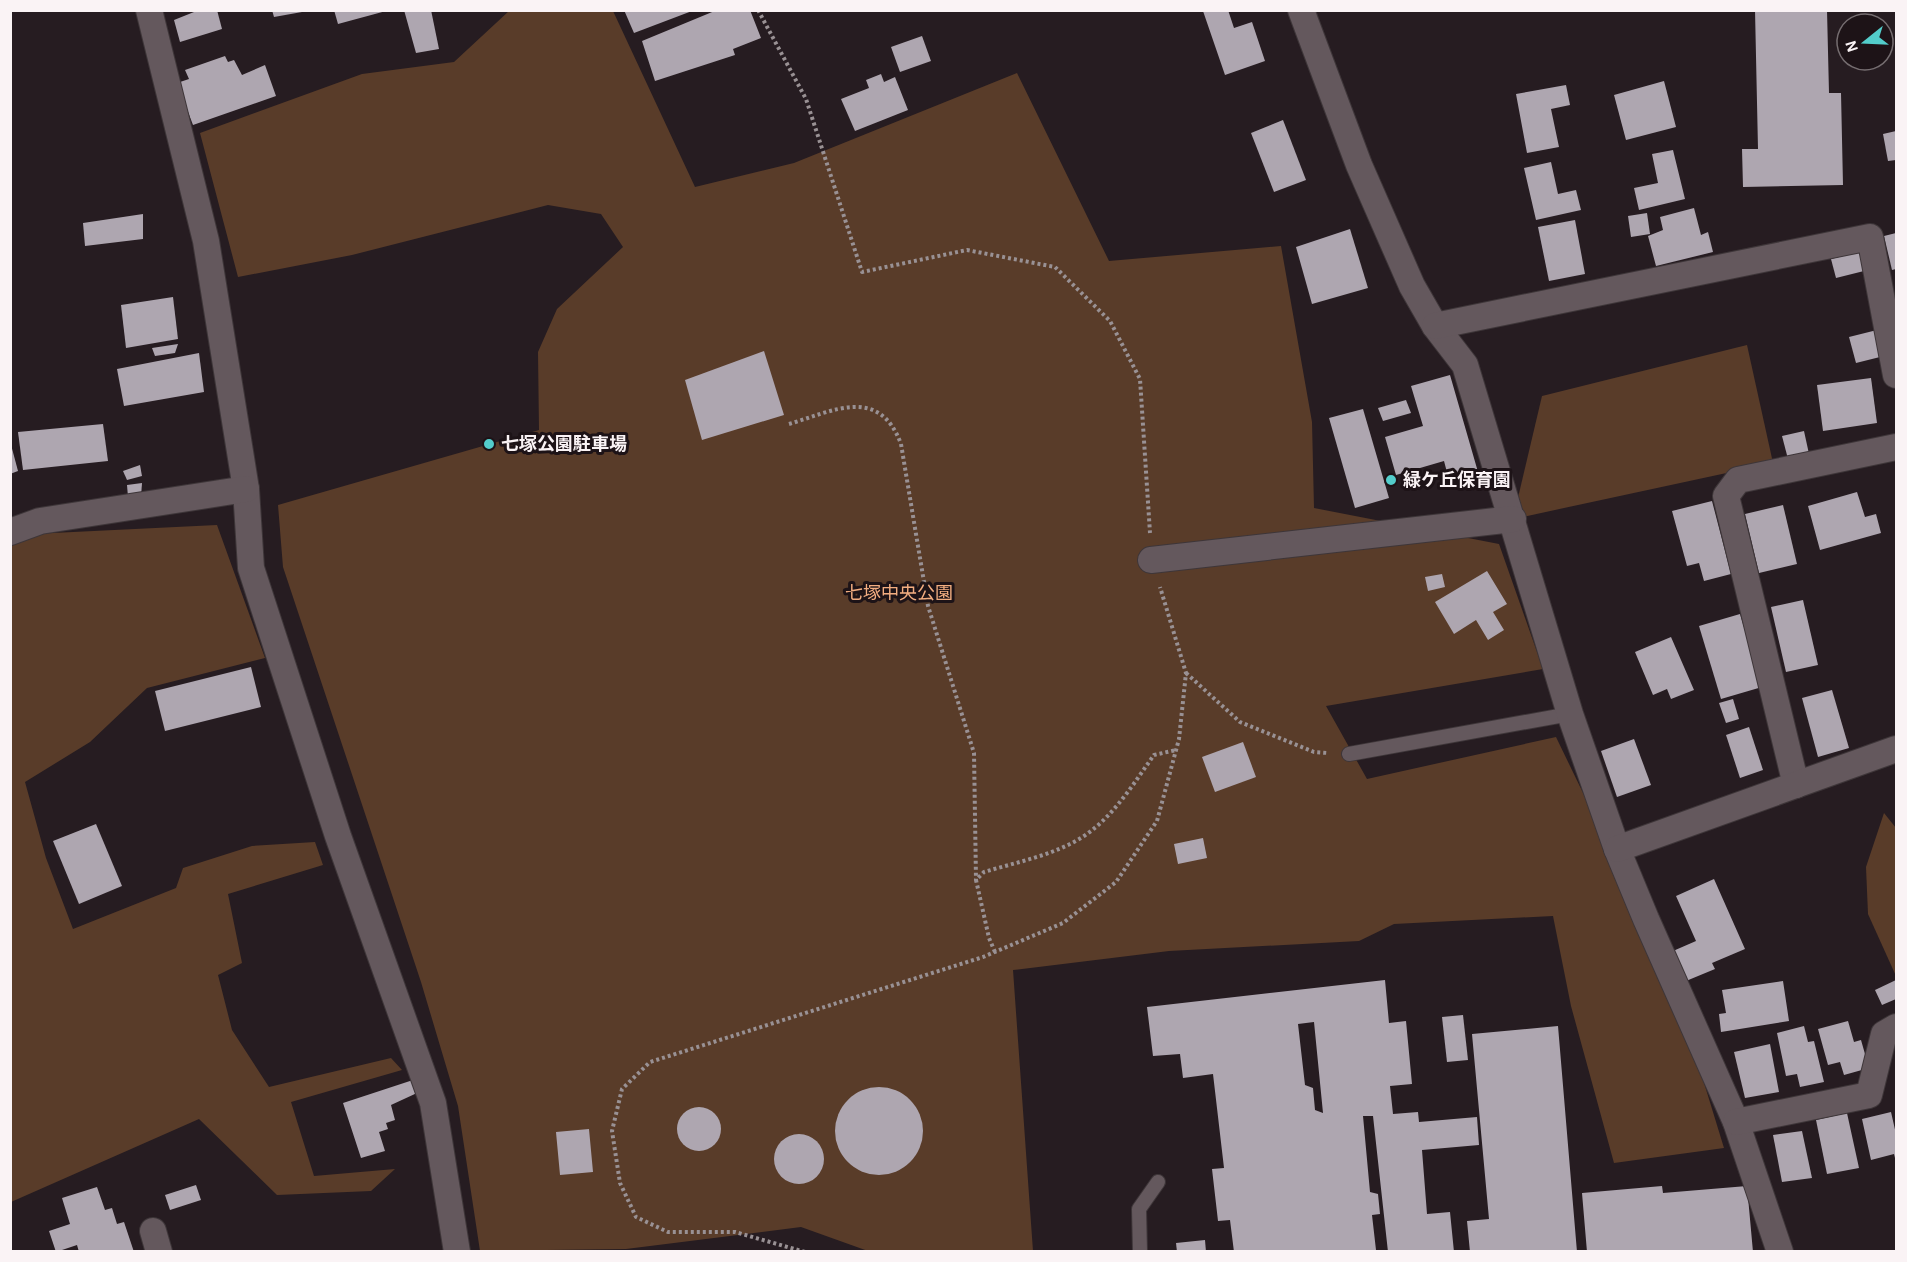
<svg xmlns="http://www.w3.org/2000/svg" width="1907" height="1262" viewBox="0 0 1907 1262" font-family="'Alegreya Sans','Noto Sans JP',sans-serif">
<rect width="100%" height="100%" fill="#261c21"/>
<g fill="#593c29">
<path d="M509 11H613L695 187 794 163 1017 73 1109 261 1281 246 1312 422 1314 508 1499 544 1543 669 1326 706 1367 779 1556 737 1671 975 1724 1148 1614 1163 1571 1006 1553 916 1394 924 1359 941 1169 951 1013 970 1033 1251H868L801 1227 626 1249 480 1251 458 1106 421 982 283 567 278 505 539 430 538 352 557 309 623 247 601 214 548 205 352 255 238 277 200 133 362 74 454 62Z"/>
<path d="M1747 345 1773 463 1513 519 1542 396Z"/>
<path d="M217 525 265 658 147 688 90 742 25 782 46 858 73 929 176 888 183 868 252 846 315 842 323 865 228 894 242 963 218 975 232 1030 269 1087 391 1058 402 1070 291 1102 314 1176 395 1169 371 1191 277 1195 199 1119 11 1202V545L32 534Z"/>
<path d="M1884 813 1896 828V976L1868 914 1866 867Z"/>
</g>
<g fill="#aea6b0" fill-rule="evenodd">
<path d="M199 10H217L222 29 180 42 174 20Z"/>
<path d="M272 10H302V12L274 17Z"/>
<path d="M334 10H386V11L338 24Z"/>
<path d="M404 10H431L439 49 416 53Z"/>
<path d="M624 10H692V11L634 33Z"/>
<path d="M717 10H750L761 38 733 49 735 55 655 81 642 41Z"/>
<path d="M1205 10H1228L1234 28 1252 22 1265 61 1225 75 1203 11Z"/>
<path d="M1755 10H1827L1829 93H1841L1843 185 1743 187 1742 149H1758Z"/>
<path d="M922 36 931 61 900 72 891 47Z"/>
<path d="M225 56 228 62 234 60 242 75 265 65 276 96 193 125 177 83 189 79 185 70Z"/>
<path d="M881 74 884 82 895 77 908 110 855 131 841 99 869 88 866 80Z"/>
<path d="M1664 81 1676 127 1626 140 1614 95Z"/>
<path d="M1566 85 1570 105 1551 109 1559 147 1527 153 1516 94Z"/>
<path d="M1283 120 1306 180 1274 192 1251 133Z"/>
<path d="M1896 131V160L1888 161 1883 134Z"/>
<path d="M1673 150 1685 199 1639 210 1634 188 1658 183 1652 154Z"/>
<path d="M1551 162 1558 194 1576 190 1581 210 1536 220 1524 168Z"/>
<path d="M1694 208 1701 235 1708 232 1713 252 1656 266 1648 236 1663 230 1660 217Z"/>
<path d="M1647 213 1650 234 1631 237 1628 216Z"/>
<path d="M143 214V239L85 246 83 223Z"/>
<path d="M1575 220 1585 274 1549 281 1538 227Z"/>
<path d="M1350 229 1368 288 1312 304 1296 247Z"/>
<path d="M1896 233V269L1892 270 1884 236Z"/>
<path d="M1859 252 1864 271 1836 278 1831 259Z"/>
<path d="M173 297 178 339 126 348 121 305Z"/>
<path d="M1877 330 1884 356 1856 363 1849 337Z"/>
<path d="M178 344 175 353 155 356 152 348Z"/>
<path d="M764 351 784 415 702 440 685 380Z"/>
<path d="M199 353 204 392 124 406 117 369Z"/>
<path d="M1450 375 1478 472 1449 480 1444 461 1396 475 1385 437 1423 426 1411 386Z"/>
<path d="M1871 378 1877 423 1823 431 1817 385Z"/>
<path d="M1406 400 1411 413 1383 421 1378 408Z"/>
<path d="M1363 409 1389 498 1355 508 1329 418Z"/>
<path d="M103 424 108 461 23 470 18 432Z"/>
<path d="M1804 431 1809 454 1788 459 1782 436Z"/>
<path d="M10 441 18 471 10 474Z"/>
<path d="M140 465 142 476 127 480 123 471Z"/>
<path d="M142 483 141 497H128L127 485Z"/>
<path d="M1857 492 1865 517 1876 514 1881 533 1820 550 1808 506Z"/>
<path d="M1712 501 1731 574 1704 581 1699 563 1687 566 1672 511Z"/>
<path d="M1783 505 1797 564 1759 573 1745 514Z"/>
<path d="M1487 571 1507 604 1493 612 1504 630 1488 640 1476 620 1454 634 1435 602Z"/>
<path d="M1442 574 1445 587 1428 591 1425 577Z"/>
<path d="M1803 600 1818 665 1786 672 1771 607Z"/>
<path d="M1740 614 1762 687 1721 699 1699 626Z"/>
<path d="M1671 637 1694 690 1671 699 1667 689 1653 695 1635 652Z"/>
<path d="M251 667 261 707 165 731 155 691Z"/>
<path d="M1832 690 1849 748 1818 757 1802 698Z"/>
<path d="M1733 699 1739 719 1726 723 1719 703Z"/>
<path d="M1749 727 1763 770 1740 778 1726 735Z"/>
<path d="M1634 739 1651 785 1617 797 1601 751Z"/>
<path d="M1243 742 1256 777 1215 792 1202 757Z"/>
<path d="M96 824 122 886 79 904 53 841Z"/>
<path d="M1203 838 1207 858 1178 864 1174 844Z"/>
<path d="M1714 879 1745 949 1712 963 1715 969 1686 981 1673 951 1696 941 1676 896Z"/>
<path d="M1385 980 1389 1023 1406 1021 1412 1084 1390 1086 1393 1114 1418 1112 1419 1122 1477 1117 1479 1145 1422 1150 1427 1214 1450 1212 1454 1252H1388L1373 1116H1363L1370 1192 1378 1194 1380 1214 1372 1215 1376 1250 1234 1252 1230 1220 1218 1221 1212 1169 1224 1168 1213 1074 1183 1078 1180 1054 1153 1056 1147 1007ZM1314 1022 1323 1113 1315 1110 1313 1088 1305 1085 1298 1024Z"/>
<path d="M1896 980V999L1882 1005 1875 990Z"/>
<path d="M1783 981 1789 1021 1721 1032 1719 1014 1726 1013 1722 990Z"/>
<path d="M1463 1015 1468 1060 1447 1062 1442 1017Z"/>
<path d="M1848 1021 1854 1042 1861 1040 1869 1068 1844 1075 1840 1062 1828 1065 1818 1029Z"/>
<path d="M1558 1026 1577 1252H1470L1467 1221 1489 1219 1472 1034Z"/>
<path d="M1804 1026 1808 1042 1814 1041 1824 1082 1800 1087 1797 1074 1786 1076 1777 1033Z"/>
<path d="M1770 1044 1779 1092 1745 1098 1734 1052Z"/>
<path d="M413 1080 417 1093 391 1105 395 1120 386 1123 388 1129 379 1132 385 1151 361 1158 343 1103Z"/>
<circle cx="879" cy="1131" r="44"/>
<circle cx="699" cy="1129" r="22"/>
<path d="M1891 1112 1896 1134V1162L1894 1154 1871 1160 1862 1119Z"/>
<path d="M1847 1113 1859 1168 1827 1174 1816 1120Z"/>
<path d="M589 1129 593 1172 560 1175 556 1132Z"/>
<path d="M1802 1131 1812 1178 1782 1182 1773 1135Z"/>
<circle cx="799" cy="1159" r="25"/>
<path d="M196 1185 201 1200 170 1210 165 1195Z"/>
<path d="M1662 1186 1663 1193 1747 1186 1753 1252H1587L1582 1193Z"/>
<path d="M97 1187 105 1210 112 1208 117 1224 124 1222 134 1252H79L77 1245 56 1252 49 1231 70 1224 62 1198Z"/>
<path d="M1205 1240 1206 1252H1177L1176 1243Z"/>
</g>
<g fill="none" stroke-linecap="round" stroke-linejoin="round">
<defs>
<g id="lane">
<path d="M1349 754 1570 714"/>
<path d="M1140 1252 1139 1209 1158 1182"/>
</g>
<g id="street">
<path d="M149 10 206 241 246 489 251 568 338 836 433 1103 457 1252"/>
<path d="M1301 10 1359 165 1412 286 1435 326 1465 365 1570 714 1617 849 1646 919 1736 1122 1780 1252"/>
<path d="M1435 326 1870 237 1896 375"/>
<path d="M10 532 40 521 246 489"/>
<path d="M1151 560 1513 519"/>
<path d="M1796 785 1726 496 1738 480 1896 447"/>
<path d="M1617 849 1896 749"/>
<path d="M1736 1122 1869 1095 1884 1034 1896 1027"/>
<path d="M153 1231 159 1252"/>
</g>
</defs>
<use href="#lane" stroke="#3e3639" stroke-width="16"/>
<use href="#street" stroke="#3e3639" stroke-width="28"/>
<g stroke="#999194" stroke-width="4" stroke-dasharray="3 3" stroke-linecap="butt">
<path d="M758 10 806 99 862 272 967 250 1055 267 1110 321 1140 379 1150 533"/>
<path d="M789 424C833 411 879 385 901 444L928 606 974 753 976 880"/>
<path d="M1186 673 1240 722 1314 752 1328 753"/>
<path d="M995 952 989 938 976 880 984 872C1017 862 1055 855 1084 836 1114 816 1134 783 1154 755L1176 750"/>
<path d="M805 1252 735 1232H668L636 1217 620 1183 612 1131 622 1089 650 1062 983 957 1063 923 1116 882 1157 821 1179 739 1186 673 1160 587"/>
</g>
<use href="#lane" stroke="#64585d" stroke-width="14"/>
<use href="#street" stroke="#64585d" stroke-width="26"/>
</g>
<g fill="#53cdcb" stroke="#1d1317" stroke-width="2">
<circle cx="489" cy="444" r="6"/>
<circle cx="1391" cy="480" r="6"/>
</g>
<g text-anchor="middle" stroke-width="6" stroke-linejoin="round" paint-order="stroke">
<g font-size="18" font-weight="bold" fill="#faf3f5" stroke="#1d1317" text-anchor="start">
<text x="501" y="450">七塚公園駐車場</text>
<text x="1403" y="486">緑ケ丘保育園</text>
</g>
<g font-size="18" fill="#f2ad80" stroke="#1d1317">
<text x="899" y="599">七塚中央公園</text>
</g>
</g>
<rect width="1907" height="1262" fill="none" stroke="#faf3f5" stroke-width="24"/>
<g transform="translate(1865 42) rotate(252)"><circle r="28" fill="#1d1317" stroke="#756d70" stroke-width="1.5"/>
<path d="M0-4.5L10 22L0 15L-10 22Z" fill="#53cdcb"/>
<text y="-9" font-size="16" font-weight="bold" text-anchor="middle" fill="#faf3f5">N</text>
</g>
</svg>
